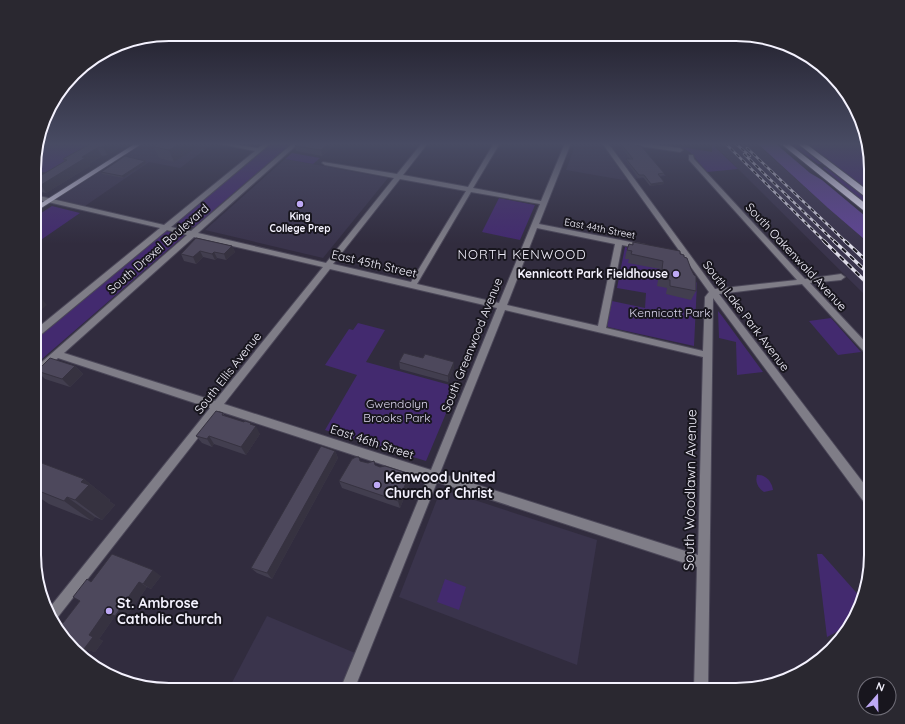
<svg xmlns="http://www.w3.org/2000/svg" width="905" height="724" viewBox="0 0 905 724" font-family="Quicksand,sans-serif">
<rect width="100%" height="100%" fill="#312c3e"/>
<g fill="#3a344c">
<path d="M145 143H214L180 168 149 162 85 206 57 199Z"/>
<path d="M557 143H610L643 148 666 176 623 180 566 170 575 146Z"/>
<path d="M713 143H756L828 208 871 245V301L715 146Z"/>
<path d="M285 159 388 178 323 258 205 230Z"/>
<path d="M441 489 597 540 577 665 399 597Z"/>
<path d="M267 616 355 653 340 690H228Z"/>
</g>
<g fill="#432a6f">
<path d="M49 143H95L52 174 37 171 35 172 36 150Z"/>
<path d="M272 143H292L194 227 176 223Z"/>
<path d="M709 143H713L715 147 738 169 707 172 690 152 681 147 712 152V145Z"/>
<path d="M789 143H796L822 164H818Z"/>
<path d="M806 143H866L871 169V192Z"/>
<path d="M292 153 320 158 313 164 285 159Z"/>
<path d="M824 167 828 169 871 201V208L823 168Z"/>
<path d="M499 198 535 205 520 240 482 232Z"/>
<path d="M52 206 80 213 35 244V217Z"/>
<path d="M166 231 185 235 35 365V340Z"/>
<path d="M625 247 679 258 697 283 694 346 608 327 607 325 612 301 645 308 646 293 617 288Z"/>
<path d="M718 311 722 316 763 372 737 375 736 342 719 338Z"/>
<path d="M831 318 861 352 838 355 809 321Z"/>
<path d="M358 323 385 330 366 362 457 387 426 461 325 430 357 375 325 365 349 329 353 330Z"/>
<path d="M757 475C766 474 772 482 773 490L764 492C758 488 755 482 757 475Z"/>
<path d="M817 554H822L862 599C857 621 846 627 827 637Z"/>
<path d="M445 579 466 587 459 610 437 602Z"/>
</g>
<path fill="#604595" d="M757 143H775L810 173 822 180 871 221V245L828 208Z"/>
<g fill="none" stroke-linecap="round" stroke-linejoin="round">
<defs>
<g id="minor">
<path d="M38 143H46L37 148Z"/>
<path d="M215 143H226L258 148 265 143H271L171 227 191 231 293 143H299L198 233 326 263 394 178 325 165 322 163 323 162 397 174 422 143H428L403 175 468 187 494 143H500L473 188 541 201 565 143H571L539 224 646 245V249H643L622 245 606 328 703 351 705 297 709 292 602 143H608L715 289 797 280 689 160V155H693L694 159 805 279 841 274 845 277 841 280 810 283 871 348V357L868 356 802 284 719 294 871 493V507L867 506 713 298 708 690H694L697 567 437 482 354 690H340L427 479 219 411 54 622 48 615 47 611 210 408 58 358 38 376H35V368L187 235 167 230 38 337 35 338V330L160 228 35 199V195L164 225 255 151ZM400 179 466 191 411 282 333 264ZM471 192 540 204 499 303 417 284ZM537 228 615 244 598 326 507 305ZM194 237 323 267 215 401 64 353ZM330 269 497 308 431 470 224 404ZM505 310 703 357 698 555 440 473Z"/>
<path d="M629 143H641L680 148 683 150 680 152 632 145Z"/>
</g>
<path id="major" d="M136 143H143L35 212V207Z"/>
<g id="highway">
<path d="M780 143H788L871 208V215L868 214Z"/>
<path d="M797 143H805L871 193V200L868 199Z"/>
</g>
</defs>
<use href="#minor" stroke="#4c4859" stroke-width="2"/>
<use href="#major" stroke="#4c4859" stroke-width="2"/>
<use href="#highway" stroke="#4c4859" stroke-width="2"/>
<use href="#minor" fill="#7f7d87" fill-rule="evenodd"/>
<use href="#major" fill="#d0cce0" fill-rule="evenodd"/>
<use href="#highway" fill="#f0ebff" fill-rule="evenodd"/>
<defs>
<g id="rail-far1">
<path d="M725 143 825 242"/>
<path d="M735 143 750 156"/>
<path d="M747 148 846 242"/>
<path d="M744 154 835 242"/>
</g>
<g id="rail">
<path d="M824 241 871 287"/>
<path d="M834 241 871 276"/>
<path d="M845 241 871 265"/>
</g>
</defs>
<use href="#rail-far1" stroke="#dddbe7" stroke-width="2.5"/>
<use href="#rail" stroke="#dddbe7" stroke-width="3.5"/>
<use href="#rail-far1" stroke="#18161e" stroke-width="1.5" stroke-dasharray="4" stroke-linecap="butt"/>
<use href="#rail" stroke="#18161e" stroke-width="2" stroke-dasharray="5.5" stroke-linecap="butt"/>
</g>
<g fill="#423e4f">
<path d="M92 143H127L107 155 102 156 89 164 90 166 46 193 36 191 35 189V179L65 162 63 159Z"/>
<path d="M620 143H623L664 173V175L659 176 664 182V184L650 186 643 177 638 178 626 161V159H630L619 144Z"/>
<path d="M336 144 322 156 296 151 295 146Z"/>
<path d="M200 146 174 162 159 158 154 147Z"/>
<path d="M146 163 123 178 102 174 101 172Z"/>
<path d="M196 238 232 246 235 252 226 260 217 258 215 260 203 257 196 264 184 261 181 254Z"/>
<path d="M633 242 680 254 684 257 696 291 691 300 666 294 667 288 657 286 660 269 628 263 629 259H625L626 253 629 244 632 245Z"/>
<path d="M399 362 454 368 448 382 400 369Z"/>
<path d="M75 366 83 374 70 387 45 379 37 371Z"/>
<path d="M223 413 225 416 244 422 251 423 252 425 260 434 246 455 214 444 212 447 202 443 196 436Z"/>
<path d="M335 451 338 458 272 579 257 573 251 568Z"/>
<path d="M360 461 375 465 411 481 400 508 342 488 339 481Z"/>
<path d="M35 464 84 479 110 500 109 501 115 505 102 520 95 517 92 521 49 504 34 494Z"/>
<path d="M161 576 151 589 147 587 124 620 115 616 99 639 103 641 95 652 84 649 63 623 80 601 91 582Z"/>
</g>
<g fill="#363240">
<path d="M110 143H127L107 155 103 147Z"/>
<path d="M181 143H199L200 146 174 162 169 150Z"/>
<path d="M330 143H336V144L322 156 321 150Z"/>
<path d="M97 148 102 156 89 164 90 166 46 193 41 185 82 157Z"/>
<path d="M145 161 146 163 123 178 122 176Z"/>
<path d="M664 182V184L650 186 651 184Z"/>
<path d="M232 246 235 252 226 260 224 254Z"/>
<path d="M200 251 203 257 196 264 193 257Z"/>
<path d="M214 252 217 258 215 260 212 254Z"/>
<path d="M35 290 47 305 35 315Z"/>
<path d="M454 362V368L448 382V376Z"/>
<path d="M75 366 83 374 70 387 62 379Z"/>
<path d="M251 423 254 429 256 426 260 434 246 455 241 447 250 424Z"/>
<path d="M209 436 214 444 212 447 207 439Z"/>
<path d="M335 451 338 458 272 579 267 573Z"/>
<path d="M410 474 411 481 400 508 398 501Z"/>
<path d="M84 479 110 500 109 501 115 505 102 520 75 500 81 482Z"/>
<path d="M67 497 95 517 92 521 64 501Z"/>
<path d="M153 570 161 576 151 589 143 584Z"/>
<path d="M139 582 147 587 124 620 115 616Z"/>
<path d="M105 612 115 616 99 639 103 641 95 652 84 649 89 635Z"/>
</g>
<g fill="#4d485c" stroke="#363240">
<path d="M92 143H110L103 147 97 148 82 157 85 158 41 185 35 184V179L67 160 63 159Z"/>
<path d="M160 143H181L169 150 154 147Z"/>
<path d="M298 143H330L321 150 295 146Z"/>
<path d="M620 143 641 146 664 173 658 174 664 182 651 184 644 175H639L626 159H633Z"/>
<path d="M125 156 145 161 122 176 101 172Z"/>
<path d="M196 238 232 246 224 254 214 252 212 254 200 251 193 257 181 254Z"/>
<path d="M633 242 680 251V254L684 255V257L687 258 691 269 694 275 696 276V291L670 286V280L661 278 663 261 631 254 632 251 627 250 629 244 633 245Z"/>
<path d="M404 353 423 358 425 354 454 362 448 376 399 362Z"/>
<path d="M50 358 75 366 62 379 37 371Z"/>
<path d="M216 411 223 413 222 415 244 422 245 421 251 423 250 424 256 426 241 447 209 436 207 439 196 436Z"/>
<path d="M321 446 335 451 267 573 251 568Z"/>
<path d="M356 457H359L360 461 368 463 374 461 375 465 380 467 385 466 410 474 398 501 339 481 352 459Z"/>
<path d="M39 462 84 479 81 482 89 485 75 500 67 497 64 501 34 489 35 464 36 465Z"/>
<path d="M112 554 153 570 143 584 139 582 115 616 105 612 89 635 93 637 84 649 68 641 55 624 58 621 63 623 80 601 73 597 87 579 91 582Z"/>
</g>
<linearGradient id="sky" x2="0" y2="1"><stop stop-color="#1b1822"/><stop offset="0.59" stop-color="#484b63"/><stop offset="1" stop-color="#484b63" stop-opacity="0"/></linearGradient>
<rect width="905" height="244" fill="url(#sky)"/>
<g fill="#bea9f5" stroke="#18161e" stroke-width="1.5">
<circle cx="300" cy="204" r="4"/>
<circle cx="676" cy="274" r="4"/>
<circle cx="377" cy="485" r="4"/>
<circle cx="109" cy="611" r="4"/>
</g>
<g text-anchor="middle" stroke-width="4" stroke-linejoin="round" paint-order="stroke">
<g font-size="10" font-weight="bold" fill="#f4f2fe" stroke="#18161e">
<text x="300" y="220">King<tspan x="300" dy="12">College Prep</tspan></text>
</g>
<g font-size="10" fill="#f4f2fe" stroke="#18161e">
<text transform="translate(600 228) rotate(11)" y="4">East 44th Street</text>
</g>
<g font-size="12" fill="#f4f2fe" stroke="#18161e">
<text transform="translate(158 249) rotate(-41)" y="4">South Drexel Boulevard</text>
<text transform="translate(796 257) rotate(47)" y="4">South Oakenwald Avenue</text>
<text transform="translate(374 264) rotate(13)" y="4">East 45th Street</text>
<text transform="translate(746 316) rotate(53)" y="4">South Lake Park Avenue</text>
<text transform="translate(472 345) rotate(-68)" y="4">South Greenwood Avenue</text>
<text transform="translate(228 373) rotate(-52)" y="4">South Ellis Avenue</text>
<text transform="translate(372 442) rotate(18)" y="4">East 46th Street</text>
</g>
<g font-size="12" font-weight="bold" fill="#f4f2fe" stroke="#18161e" text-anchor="end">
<text x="668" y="278">Kennicott Park Fieldhouse</text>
</g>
<g font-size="12" fill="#ded9f0" stroke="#18161e">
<text x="670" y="317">Kennicott Park</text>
<text x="397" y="408">Gwendolyn<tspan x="397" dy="14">Brooks Park</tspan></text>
</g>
<g font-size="13" letter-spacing="1" fill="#f4f2fe" stroke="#18161e">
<text x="522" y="259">NORTH KENWOOD</text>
</g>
<g font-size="14" font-weight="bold" fill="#f4f2fe" stroke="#18161e" text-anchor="start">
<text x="385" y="482">Kenwood United<tspan x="385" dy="16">Church of Christ</tspan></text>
<text x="117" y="608">St. Ambrose<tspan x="117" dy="16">Catholic Church</tspan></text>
</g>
<g font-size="14" fill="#f4f2fe" stroke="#18161e">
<text transform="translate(690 490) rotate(-89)" y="5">South Woodlawn Avenue</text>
</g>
</g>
<path d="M0 0H905V724H0ZM169 41H736A128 128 0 0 1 864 169V555A128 128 0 0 1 736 683H169A128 128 0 0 1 41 555V169A128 128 0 0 1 169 41Z" fill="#2a2830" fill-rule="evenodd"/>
<path fill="none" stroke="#f4f2fe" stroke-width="2" d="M169 41H736A128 128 0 0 1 864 169V555A128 128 0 0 1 736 683H169A128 128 0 0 1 41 555V169A128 128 0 0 1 169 41Z"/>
<g transform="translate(877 696) rotate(20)"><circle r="19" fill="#18161e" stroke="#706e78"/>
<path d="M0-3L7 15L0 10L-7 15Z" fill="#bea9f5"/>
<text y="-6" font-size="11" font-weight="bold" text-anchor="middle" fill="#f4f2fe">N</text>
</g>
</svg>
